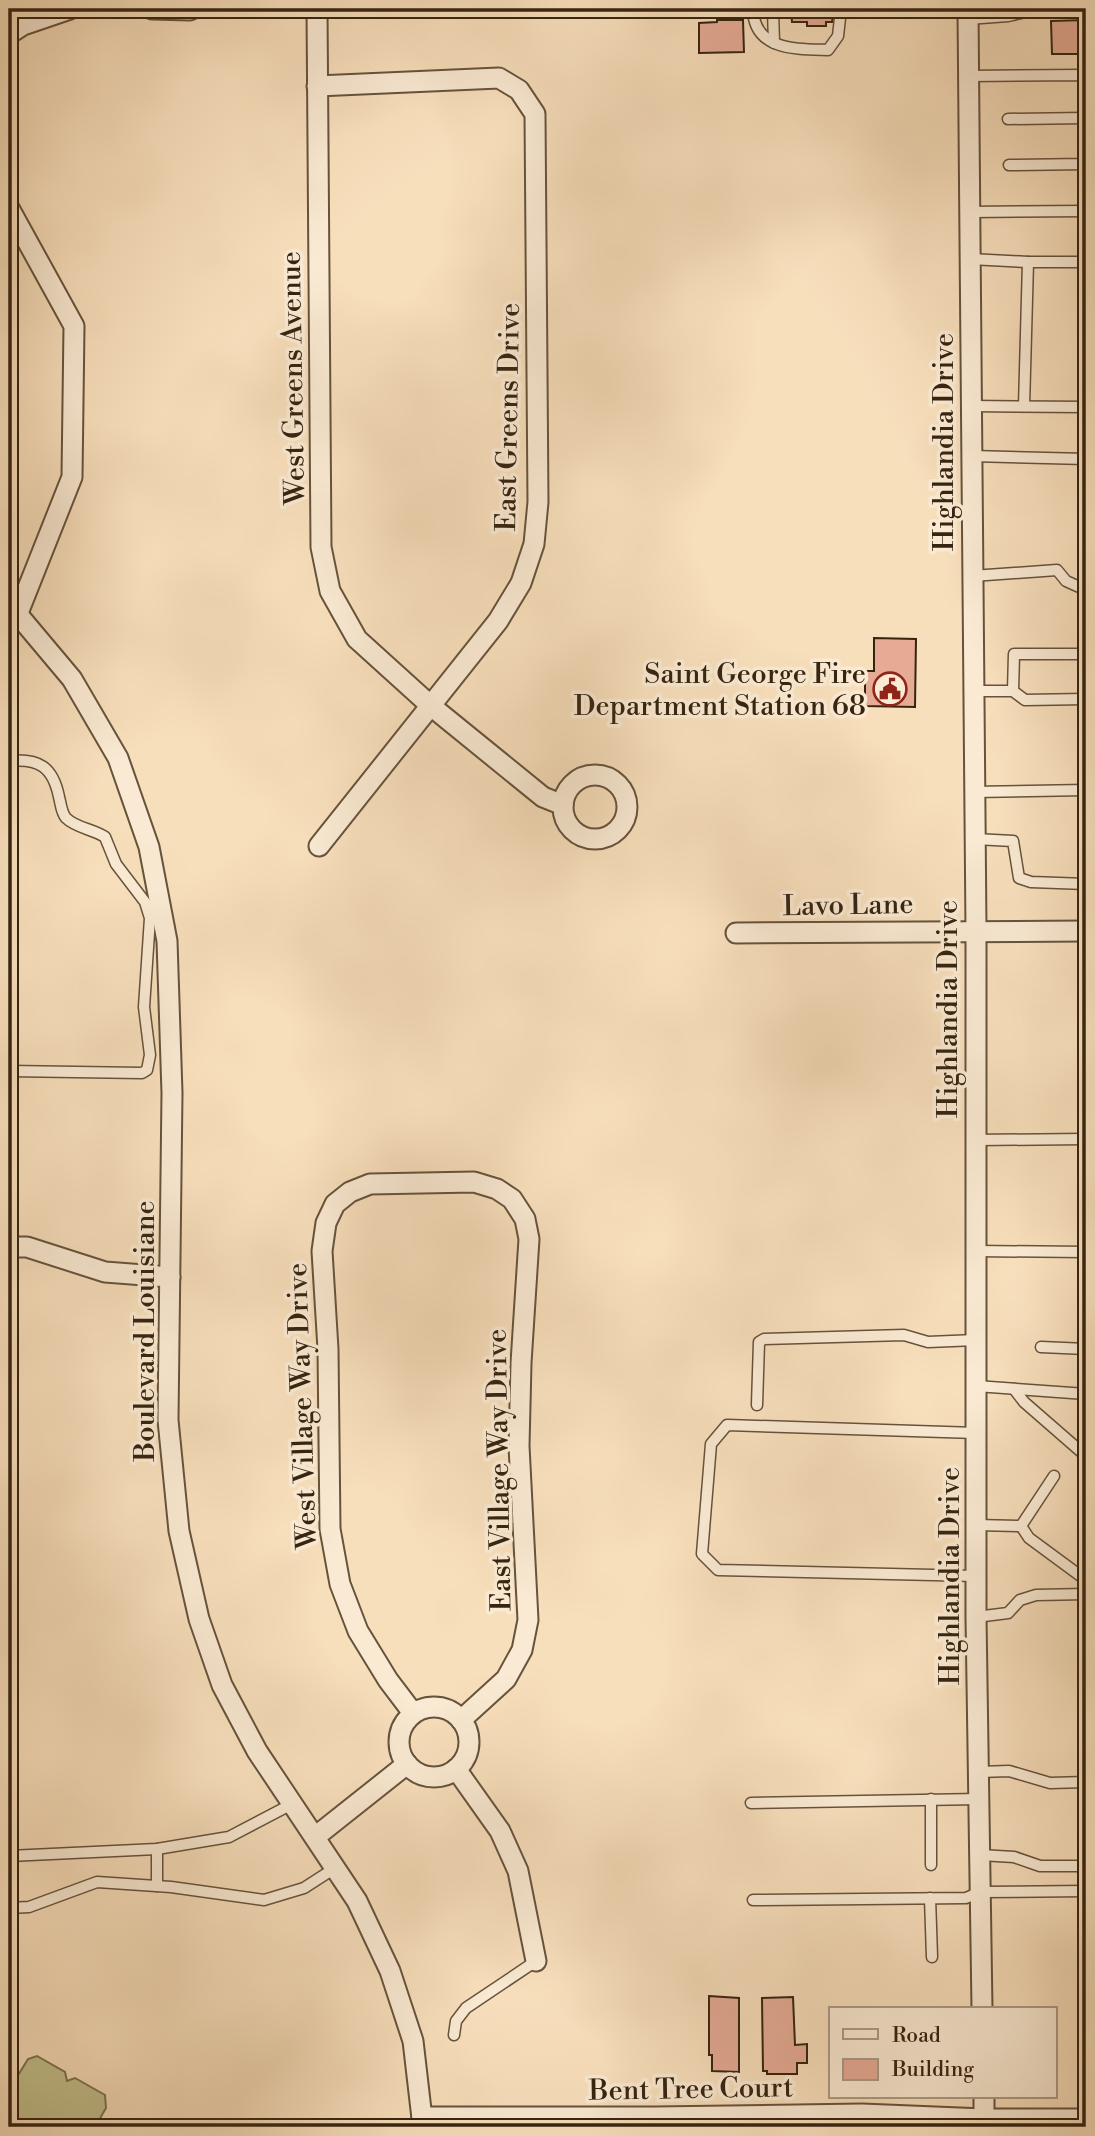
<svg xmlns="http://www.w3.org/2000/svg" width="1095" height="2136" viewBox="0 0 1095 2136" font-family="'Libre Bodoni',serif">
<rect width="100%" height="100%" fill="#f8dfbc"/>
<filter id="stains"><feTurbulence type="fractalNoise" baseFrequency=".00286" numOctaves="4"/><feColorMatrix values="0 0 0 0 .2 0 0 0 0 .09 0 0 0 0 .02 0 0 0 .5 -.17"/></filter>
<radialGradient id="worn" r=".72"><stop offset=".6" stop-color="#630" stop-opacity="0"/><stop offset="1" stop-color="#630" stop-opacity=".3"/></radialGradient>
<path fill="#c2c08d" stroke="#7c724f" stroke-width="2" d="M37 2056 65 2072 67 2081 75 2078 105 2095 106 2108 95 2127H9V2090L28 2059Z"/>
<g fill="#e5ab95" stroke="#362411" stroke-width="2">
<path d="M791 9H834L832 22H826V26H807V22H792Z"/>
<path d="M717 20H743L744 52 699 53V23L717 22Z"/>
<path d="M1086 20V54H1052L1051 21Z"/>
<path d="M874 638 916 639 915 707 865 706V671H874Z"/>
<path d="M709 1996 739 1998V2072L712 2071V2055H709Z"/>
<path d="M793 1997 795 2045 807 2044V2063H797V2074H767V2071H763L762 1998Z"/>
</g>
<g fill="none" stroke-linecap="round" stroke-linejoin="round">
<defs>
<g id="service">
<path d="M753 9C754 51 797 49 828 50L838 36 841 9"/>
<path d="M1060 9 1086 13"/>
<path d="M773 10 774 43"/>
<path d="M968 19 1008 16 1039 9"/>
<path d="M969 76 1085 75V164L1009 165"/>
<path d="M1008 119 1085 118"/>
<path d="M970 212 1086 211"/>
<path d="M970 259 1028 262H1086"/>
<path d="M971 406 1086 407"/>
<path d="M1024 406 1028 262"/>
<path d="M972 456 1086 459"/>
<path d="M972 576 1057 570 1066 581 1086 590"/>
<path d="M973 691H1013L1025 700 1086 699"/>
<path d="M1013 691 1014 654H1086"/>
<path d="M9 761C39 758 53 767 59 797 61 804 61 812 66 818 76 828 93 829 105 837L116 864 145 902 150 918 144 1007 150 1055 147 1070 142 1073 9 1071"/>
<path d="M974 792 1086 790"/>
<path d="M975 839 1013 841 1019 878 1031 882 1086 884"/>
<path d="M976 1140 1086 1139"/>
<path d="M976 1251 1086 1252"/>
<path d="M1041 1347 1086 1349"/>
<path d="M976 1386 1086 1394"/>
<path d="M1014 1389 1024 1402 1086 1456"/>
<path d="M757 1405 759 1342 764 1339 904 1335 928 1342 976 1340"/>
<path d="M976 1433 727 1425 711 1444 702 1554 718 1570 976 1576"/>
<path d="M976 1525 1021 1526 1054 1476"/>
<path d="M1021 1526 1029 1538 1086 1580"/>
<path d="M976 1617 1008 1613 1020 1600 1036 1595 1086 1594"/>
<path d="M979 1772 1009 1771 1050 1783 1086 1782"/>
<path d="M751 1803 979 1799"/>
<path d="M980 1855 1014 1857 1040 1866H1086"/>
<path d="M9 1856 157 1849 229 1837 292 1804"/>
<path d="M931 1865V1799"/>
<path d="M157 1886V1849"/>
<path d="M930 1898 932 1957"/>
<path d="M753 1900 966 1898 980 1892 1086 1891"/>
<path d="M9 1908 29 1907 97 1882 171 1887 264 1900 304 1888 335 1868"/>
<path d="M454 2035 456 2021 466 2008 536 1961"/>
</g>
<g id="minor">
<path d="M152 9 190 10"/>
<path d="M317 9 321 547 330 591 357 639 431 706 543 797 563 805"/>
<path d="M968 9 976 930V1617L982 2008"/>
<path d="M9 34 23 25 70 9"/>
<path d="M317 86 499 78 519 90 535 114 538 502 534 544 521 583 498 621 319 846"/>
<path d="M9 208 74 326 72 477 18 613"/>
<path d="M9 604 72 679 118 758 149 847 167 941 172 1093 168 1420 179 1531 199 1619 222 1685 257 1751 357 1901 390 1971 413 2041 423 2127"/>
<circle cx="595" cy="807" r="32"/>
<path d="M736 933 1086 931"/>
<path d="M9 1247H27L105 1272 170 1277"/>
<circle cx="434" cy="1742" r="35"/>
<path d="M413 1713 388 1680 358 1631 340 1584 330 1529 328 1349 322 1251 326 1223 335 1204 350 1192 370 1184 474 1182 497 1189 512 1199 525 1219 529 1239 521 1363 519 1446 528 1620 522 1650 506 1679 461 1720"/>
<path d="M456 1769 500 1831 518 1871 536 1961"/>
<path d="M315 1837 407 1764"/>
<path d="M984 2096V2119"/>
<path d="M422 2117H655L862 2114 984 2119H1086"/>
</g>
</defs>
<use href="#service" stroke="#66533c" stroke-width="13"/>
<use href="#minor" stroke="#66533c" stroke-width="23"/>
<use href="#service" stroke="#faead3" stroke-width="10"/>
<use href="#minor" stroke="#faead3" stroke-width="19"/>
</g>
<defs>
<symbol id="civic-ring" viewBox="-11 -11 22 22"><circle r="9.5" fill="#faead3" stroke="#8f2418" stroke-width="1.5"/><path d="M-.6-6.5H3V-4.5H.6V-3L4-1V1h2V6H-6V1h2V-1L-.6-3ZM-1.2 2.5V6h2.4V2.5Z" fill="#8f2418"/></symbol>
</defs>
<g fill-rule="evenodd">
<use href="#civic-ring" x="871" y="670" width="38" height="38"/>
</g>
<g text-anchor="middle" stroke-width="7" stroke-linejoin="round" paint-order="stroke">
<g font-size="28" fill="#362411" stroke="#faead3">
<text transform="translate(292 378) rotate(-91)" y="10">West Greens Avenue</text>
<text transform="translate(507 417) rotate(-89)" y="10">East Greens Drive</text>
<text transform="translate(943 442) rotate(-90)" y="10">Highlandia Drive</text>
<text transform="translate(848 904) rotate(-1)" y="10">Lavo Lane</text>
<text transform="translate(947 1009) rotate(-90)" y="10">Highlandia Drive</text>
<text transform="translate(144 1331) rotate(-90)" y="10">Boulevard Louisiane</text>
<text transform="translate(301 1406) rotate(-92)" y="10">West Village Way Drive</text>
<text transform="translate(498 1470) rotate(-91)" y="10">East Village Way Drive</text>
<text transform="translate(949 1576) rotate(-90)" y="10">Highlandia Drive</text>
<text transform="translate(691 2088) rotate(-1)" y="10">Bent Tree Court</text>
</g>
<g font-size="28" fill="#362411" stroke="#faead3" text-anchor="end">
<text x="866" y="683">Saint George Fire<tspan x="866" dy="32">Department Station 68</tspan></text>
</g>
</g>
<rect width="1095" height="2136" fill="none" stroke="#f8dfbc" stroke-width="35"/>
<rect x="10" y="10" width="1074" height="2115" fill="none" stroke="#362411" stroke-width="3.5"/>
<rect x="18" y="18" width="1060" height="2101" fill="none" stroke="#362411" stroke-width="2"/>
<rect x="829" y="2007" width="228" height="91" fill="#faead3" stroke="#ac9b85" stroke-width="2"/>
<rect x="843" y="2029" width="35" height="10" fill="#faead3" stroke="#ac9b85" stroke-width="2"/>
<text x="892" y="2042" font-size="21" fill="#362411">Road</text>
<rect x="843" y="2059" width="35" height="21" fill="#e5ab95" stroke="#ac9b85" stroke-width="2"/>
<text x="892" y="2076" font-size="21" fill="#362411">Building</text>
<rect width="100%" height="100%" filter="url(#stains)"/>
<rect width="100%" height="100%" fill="url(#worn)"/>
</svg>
